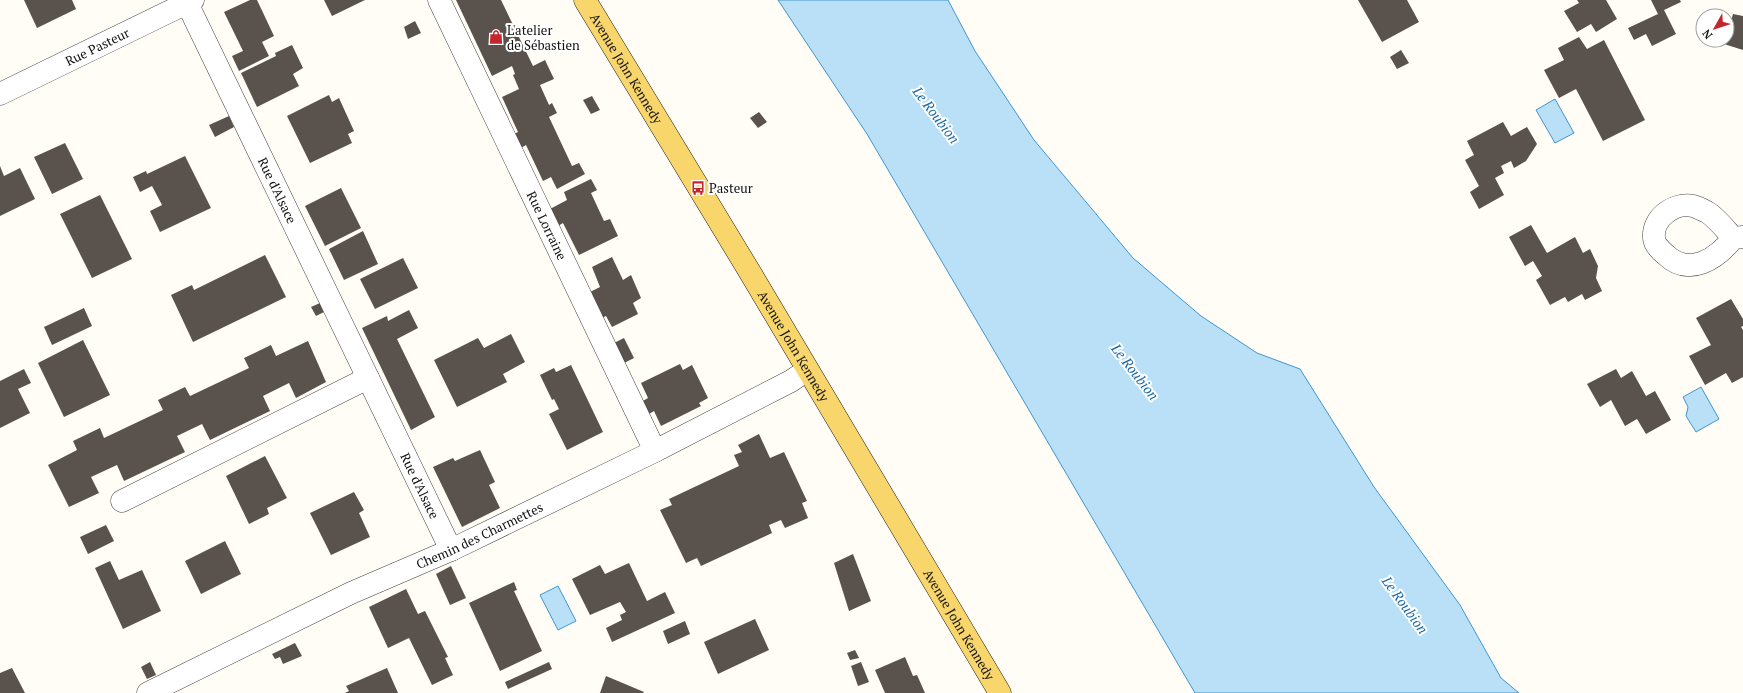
<svg xmlns="http://www.w3.org/2000/svg" width="1743" height="693" font-family="'PT Serif',serif">
	<style>
		.water { fill: #b9e0f7; stroke: #3f96cf }
		.building { fill: #5a524d }
		.lines { fill: none; stroke-linecap: round; stroke-linejoin: round }
		.minor-casing { stroke: #444; stroke-width: 23 }
		.major-casing { stroke: #222; stroke-width: 23 }
		.minor { stroke: #fff; stroke-width: 22 }
		.major { stroke: #f9d66b; stroke-width: 22 }
		.labels { text-anchor: middle; stroke-width: 4; stroke-linejoin: round; paint-order: stroke }
		.poi-label { font-size: 13px; fill: #111; stroke: #fff; text-anchor: start }
		.street-label { font-size: 13px; fill: #111; stroke: #fff }
		.water-label { font-size: 14px; font-style: italic; fill: #1768a6; stroke: #fff }
	</style>
	<rect width="100%" height="100%" fill="#fffdf5"/>
	<path class="water" d="M778,0H948L975,51L1034,140L1133,258L1201,316L1257,353L1300,369L1374,487L1460,605L1501,678L1519,693H1195L867,134Z
		M1555,99L1574,133L1555,143L1536,110Z
		M1701,387L1719,419L1696,432L1686,416L1688,407L1683,397Z
		M558,586L576,621L558,630L540,595Z"/>
	<path class="building" d="M24,0H72L76,9L37,28Z
		M250,0H257L274,36L262,42L269,56L239,71L232,56L243,51L224,12Z
		M324,0H365L332,16Z
		M456,0H501L533,66L545,60L554,79L540,85L549,105L552,103L557,113L549,117L572,166L579,163L585,174L557,189L551,177L543,181L526,145L521,148L514,134L518,132L502,97L519,89L513,75L515,74L512,66L492,76Z
		M1358,0H1407L1419,22L1382,42Z
		M1577,0H1606L1617,19L1596,32L1591,24L1577,32L1564,11L1579,3Z
		M1651,0H1680L1681,2L1664,10L1676,34L1652,46L1646,34L1634,40L1628,28L1658,14Z
		M1733,14L1743,16V50L1724,44L1725,40H1727V34Z
		M415,21L421,33L408,39L404,27Z
		M1579,37L1587,49L1604,40L1645,120L1603,141L1576,89L1559,98L1544,70L1564,60L1558,48Z
		M292,45L303,68L293,74L299,86L257,107L241,73L276,56L275,53Z
		M1401,50L1409,63L1397,69L1390,57Z
		M329,95L332,102L339,98L354,131L348,134L352,143L310,163L287,116Z
		M592,96L600,110L591,114L583,100Z
		M759,112L767,122L758,128L750,118Z
		M229,116L234,127L215,137L209,125Z
		M1503,122L1511,136L1527,127L1537,144L1526,161L1514,168L1511,161L1501,166L1504,173L1495,178L1504,195L1479,209L1470,192L1479,186L1465,160L1474,155L1467,141Z
		M65,143L83,179L52,194L34,157Z
		M185,156L211,208L160,232L150,211L162,205L152,186L140,192L133,177L146,171L147,174Z
		M0,166L4,176L20,168L35,199L0,216Z
		M591,179L597,190L591,193L604,221L610,219L618,236L579,255L563,223L558,226L550,209L567,200L564,192Z
		M341,188L361,228L325,246L305,206Z
		M100,195L132,259L92,278L60,214Z
		M1531,225L1547,253L1575,237L1583,253L1590,249L1598,266L1596,278L1602,291L1585,300L1582,294L1568,302L1565,297L1550,305L1536,280L1542,276L1533,261L1525,266L1509,237Z
		M363,231L378,264L344,280L329,249Z
		M265,255L286,297L193,342L171,295L192,285L194,290Z
		M612,257L623,280L631,275L641,298L633,303L638,314L612,327L606,316L602,318L590,292L600,287L592,267Z
		M403,258L418,288L375,309L360,279Z
		M1731,299L1743,319V326L1741,327L1743,330V377L1732,383L1726,373L1705,385L1689,356L1711,345L1696,318Z
		M320,303L324,312L316,316L311,307Z
		M84,308L92,326L52,345L44,327Z
		M409,310L418,328L397,339L435,417L411,430L362,328L387,316L388,321Z
		M511,334L525,362L503,374L507,382L457,407L434,360L478,338L484,348Z
		M624,338L634,358L624,363L614,343Z
		M83,340L110,395L64,417L38,363Z
		M308,341L326,382L296,398L289,383L263,396L270,411L210,440L202,424L177,436L185,452L124,481L117,465L91,477L99,493L69,507L48,465L77,450L73,441L100,428L104,438L163,410L158,400L185,387L190,396L249,368L244,358L271,345L276,356Z
		M680,364L683,370L692,365L708,398L699,403L701,406L661,426L654,411L649,414L643,401L648,398L641,383Z
		M571,365L603,432L567,450L549,414L559,409L554,399L552,400L540,375L554,368L556,372Z
		M24,369L31,383L18,389L30,413L0,428V381Z
		M1616,369L1621,378L1632,371L1646,396L1655,391L1671,420L1646,434L1637,419L1625,426L1611,400L1600,407L1587,384Z
		M759,434L770,458L784,452L807,501L802,503L808,518L785,528L781,520L769,525L772,533L701,566L697,558L686,563L660,510L672,505L669,499L739,466L734,455L742,452L738,445Z
		M480,450L495,482L489,485L500,508L462,527L433,467L453,458L455,461Z
		M265,456L287,498L267,508L269,514L249,524L226,476Z
		M354,492L364,510L359,513L370,537L331,555L310,513Z
		M106,525L114,541L88,554L80,537Z
		M225,541L241,574L201,594L185,561Z
		M853,554L871,601L849,611L834,563Z
		M110,561L119,580L142,570L161,611L123,629L95,568Z
		M629,563L647,601L665,592L675,613L612,642L606,628L622,620L620,615L626,612L620,602L590,615L572,579L600,565L605,574Z
		M451,566L466,598L450,605L436,574Z
		M514,582L517,590L514,591L542,651L500,671L469,603Z
		M406,589L418,614L425,611L448,657L445,658L453,675L432,685L409,638L388,648L369,607Z
		M755,619L769,650L718,674L704,642Z
		M685,621L690,634L668,644L663,631Z
		M295,643L302,656L283,664L280,657L275,659L272,654Z
		M855,650L859,658L850,660L847,653Z
		M905,657L913,676L917,675L925,693H885L875,670Z
		M150,662L156,675L147,679L141,667Z
		M549,662L552,669L508,689L505,682Z
		M861,662L869,682L858,686L851,666Z
		M12,668L25,693H0V673Z
		M387,668L398,693H345L349,691L346,686Z
		M606,676L644,692L643,693H600Z"/>
	<g class="lines">
		<defs>
			<g id="minor">
				<path id="s1" d="M439,0L655,451"/>
				<path id="s2" d="M187,3L451,550"/>
				<path id="s3" d="M0,94L193,0"/>
				<path d="M1733,238C1726,230 1717,218 1707,212C1703,210 1697,207 1693,206C1674,202 1652,218 1654,238C1654,244 1661,251 1666,255C1689,277 1717,259 1733,238L1743,237"/>
				<path d="M122,501L368,378"/>
				<path id="s4" d="M148,693L351,593L451,550L655,451L791,381L807,370"/>
			</g>
			<g id="major">
				<path id="s5" d="M585,0L751,274L1000,693"/>
			</g>
		</defs>
		<use href="#minor" class="minor-casing"/>
		<use href="#major" class="major-casing"/>
		<use href="#minor" class="minor"/>
		<use href="#major" class="major"/>
	</g>
	<defs>
		<symbol id="shop-bare" viewBox="-9 -9 18 18"><path d="M-5-2.5h2.3a2.7 3.5 0 0 1 5.4 0H5L5.5 6h-11ZM-1.5-2.5h3a1.5 2.3 0 0 0-3 0Z" fill="#c4262e" stroke="#fff" stroke-width="2.5" paint-order="stroke"/></symbol>
		<symbol id="bus-bare" viewBox="-9 -9 18 18"><path d="M-5-6H5V4H4V6H2V4H-2V6H-4V4H-5ZM-3.5-4V0h7V-4ZM-3.5 1.2v1.5H-2V1.2ZM2 1.2v1.5H3.5V1.2Z" fill="#c4262e" stroke="#fff" stroke-width="2.5" paint-order="stroke"/></symbol>
	</defs>
	<g fill-rule="evenodd">
		<use href="#shop-bare" x="486" y="27" width="20" height="20"/>
		<use href="#bus-bare" x="688" y="178" width="20" height="20"/>
	</g>
	<g class="labels">
		<g class="poi-label">
			<text x="507" y="35">L'atelier<tspan x="507" dy="15">de Sébastien</tspan></text>
			<text x="709" y="193">Pasteur</text>
		</g>
		<g class="street-label">
			<text dy="5" stroke="none"><textPath href="#s3" startOffset="108">Rue Pasteur</textPath></text>
			<text dy="5" stroke="none"><textPath href="#s5" startOffset="80">Avenue John Kennedy</textPath></text>
			<text dy="5" stroke="none"><textPath href="#s2" startOffset="208">Rue d'Alsace</textPath></text>
			<text dy="5" stroke="none"><textPath href="#s1" startOffset="250">Rue Lorraine</textPath></text>
			<text dy="5" stroke="none"><textPath href="#s5" startOffset="404">Avenue John Kennedy</textPath></text>
			<text dy="5" stroke="none"><textPath href="#s2" startOffset="536">Rue d'Alsace</textPath></text>
			<text dy="5" stroke="none"><textPath href="#s4" startOffset="367">Chemin des Charmettes</textPath></text>
			<text dy="5" stroke="none"><textPath href="#s5" startOffset="728">Avenue John Kennedy</textPath></text>
		</g>
		<g class="water-label">
			<text transform="translate(936 115) rotate(53)" y="5">Le Roubion</text>
			<text transform="translate(1135 372) rotate(52)" y="5">Le Roubion</text>
			<text transform="translate(1405 605) rotate(54)" y="5">Le Roubion</text>
		</g>
	</g>
	<g transform="translate(1715 28) rotate(231)"><circle r="19" fill="#ffffff" stroke="#a0a0a0"/>
	<path d="M0-3L7 15L0 10L-7 15Z" fill="#c4262e"/>
	<text y="-6" font-size="11" font-weight="bold" text-anchor="middle" fill="#111111">N</text>
	</g>
</svg>
